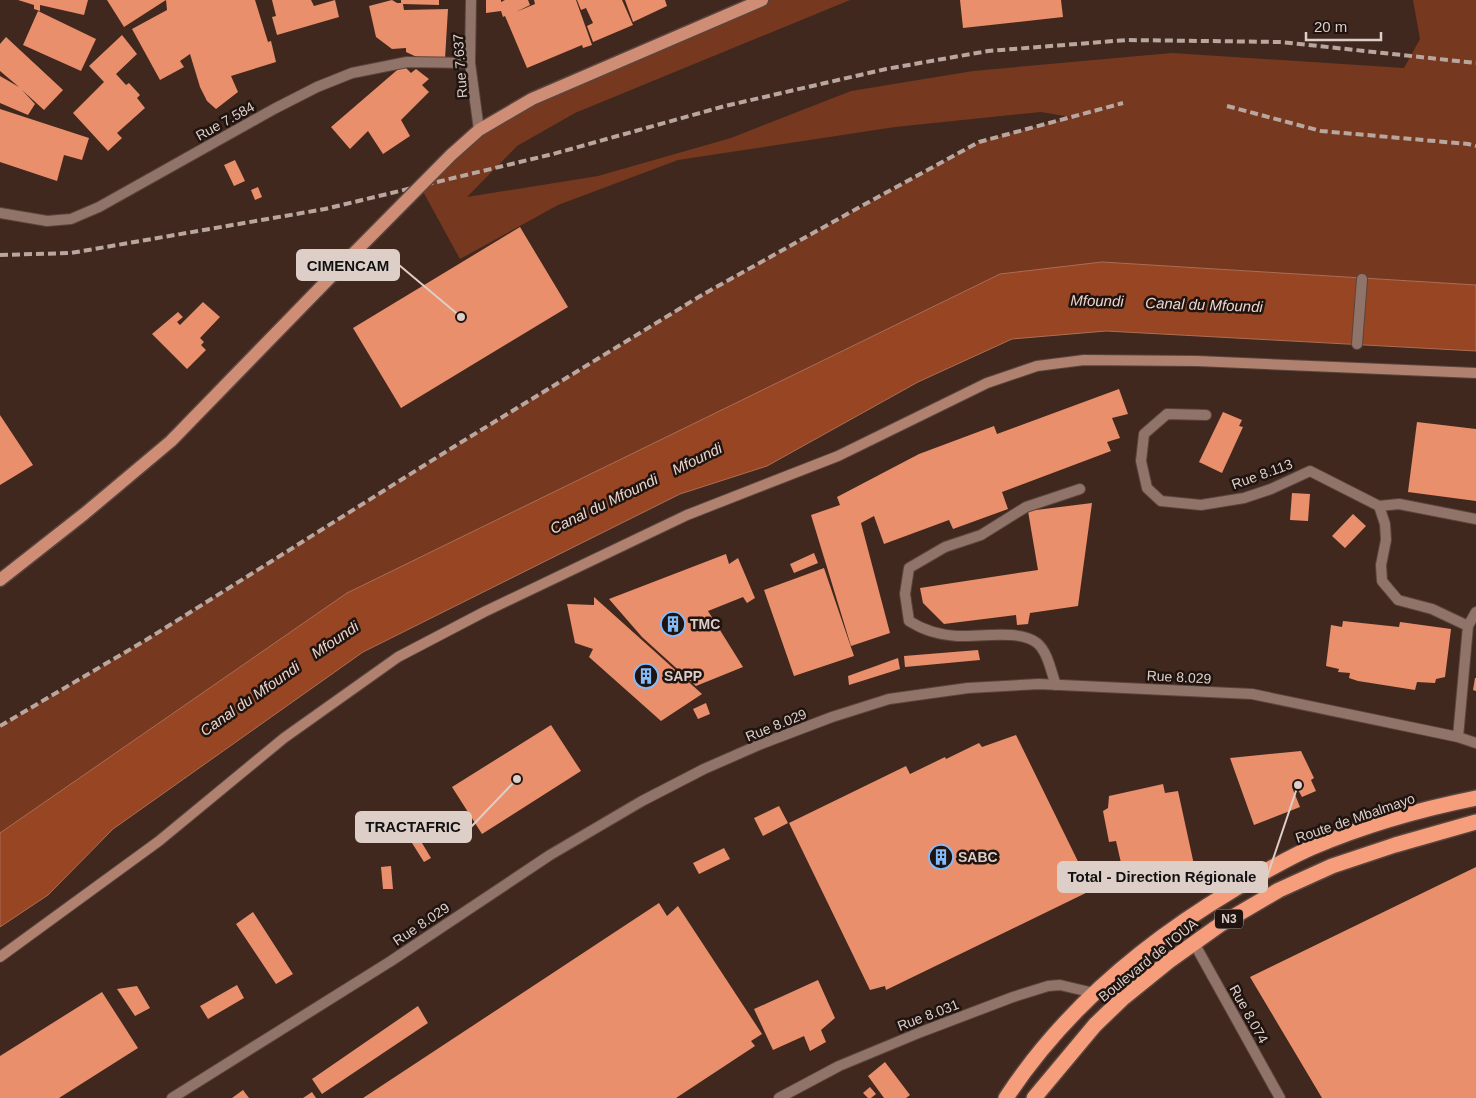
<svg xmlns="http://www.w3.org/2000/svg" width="1476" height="1098" font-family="Arial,sans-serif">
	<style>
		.green { fill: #76381f }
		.water { fill: #974522; stroke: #ac6e54 }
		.building { fill: #e98f6c }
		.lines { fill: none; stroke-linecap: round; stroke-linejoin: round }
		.lane-casing { stroke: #5a453e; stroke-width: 12 }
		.street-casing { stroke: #5a453e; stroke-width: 12 }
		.secondary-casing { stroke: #5a453e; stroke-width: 12 }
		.primary-casing { stroke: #5a453e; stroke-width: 15 }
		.highway-casing { stroke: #5a453e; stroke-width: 18 }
		.lane { stroke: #917469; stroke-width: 10 }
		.street { stroke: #917469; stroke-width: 10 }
		.secondary { stroke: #af816e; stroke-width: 10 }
		.primary { stroke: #ce8d74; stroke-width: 12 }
		.highway { stroke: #f69e7b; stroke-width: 15 }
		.rail { stroke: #b8a69f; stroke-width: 4; stroke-dasharray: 8 4; stroke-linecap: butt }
		.primary-bridge-casing { stroke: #5a453e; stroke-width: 15; stroke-linecap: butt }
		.primary-bridge { stroke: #ce8d74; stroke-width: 12 }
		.labels { text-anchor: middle; stroke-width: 5; stroke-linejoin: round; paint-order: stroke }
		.shield { fill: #1f1410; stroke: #a59691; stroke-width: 1 }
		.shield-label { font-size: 12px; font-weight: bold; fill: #decec8 }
		.street-label { font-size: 14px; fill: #decec8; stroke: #1f1410 }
		.poi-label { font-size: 14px; font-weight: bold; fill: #decec8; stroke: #1f1410; text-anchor: start }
		.water-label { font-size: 15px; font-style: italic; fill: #eed5cc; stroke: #1f1410 }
		.leader { fill: none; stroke: #decec8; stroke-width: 2 }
		.callout-dot { fill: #decec8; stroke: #1f1410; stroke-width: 2 }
		.callout { fill: #decec8; stroke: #decec8; stroke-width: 2 }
		.callout-label { font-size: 15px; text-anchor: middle; font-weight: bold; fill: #111 }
	</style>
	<rect width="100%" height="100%" fill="#40281f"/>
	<path class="green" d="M762,0H850L575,113L517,146L467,197L598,176L731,138L851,91L973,71L1172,53L1404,68L1420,39L1413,0H1476V285L1102,262L1000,274L347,593L0,833V726L146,640L455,446L702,295L979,142L1071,117L1041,112L895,127L678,160L558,205L460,259L420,186L479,130Z"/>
	<path class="water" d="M1102,262L1476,285V351L1106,331L1012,339L918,382L767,466L680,494L363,652L113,829L48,895L0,927V833L347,593L1000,274Z"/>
	<path class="building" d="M18,0H88L84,15L40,5V11L34,9V5Z
		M107,0H255L268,42L271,41L276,62L231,76L238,92L216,109L207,101L200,87L190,54L180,61L184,67L160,80L132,29L167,10L166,0L124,27Z
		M272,0H311L314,6L335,0L339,17L277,35L272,17L276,16Z
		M392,0L397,3H401V0H439V5L403,4L404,10L448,9L445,59L419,58L406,52V48L392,49L376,37L369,6Z
		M486,0H501V2L505,0H528L530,5L516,12L535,4L534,0H576L592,45L583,48L582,45L527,68L505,16L503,17L501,11L486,13Z
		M577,0H622L633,25L593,42L587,26L593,23L586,8L581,10Z
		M625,0H665L667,6L633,22Z
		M960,0H1061L1063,17L963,28Z
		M38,11L96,39L81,71L23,45Z
		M122,35L137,54L116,74L126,85L129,83L140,95L137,98L145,108L117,133L122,138L108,151L73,113L104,82L89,66Z
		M6,37L63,90L44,110L22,90L35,104L28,115L0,103V76L19,87L0,71V44Z
		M403,65L411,73L416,69L429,79L422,85L429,92L401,120L410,136L383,154L368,131L350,149L331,127Z
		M0,109L89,138L82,160L64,155L57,181L0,162Z
		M235,160L245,181L234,186L224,165Z
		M258,187L262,197L255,200L251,190Z
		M520,227L568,307L401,408L353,328Z
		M203,302L220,317L200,338L204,342L201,345L206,350L187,369L152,334L178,312L183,317L177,322L180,325Z
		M1119,389L1128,414L1112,418L1120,438L1107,442L1111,451L1002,492L1008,509L953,529L949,520L884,544L874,516L861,523L890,633L851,646L811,515L840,505L837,497L919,454L994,426L997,434Z
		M1223,412L1242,420L1239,426L1243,427L1222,473L1199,462Z
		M0,415L33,465L0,485Z
		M1417,422L1476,429V501L1408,492Z
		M1292,493L1310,494L1308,521L1290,520Z
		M1092,503L1078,606L1030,613L1028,624L1017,625L1016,615L944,624L923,603L920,588L1038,570L1028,511Z
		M1353,514L1366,526L1345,548L1332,536Z
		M814,553L818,563L794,573L790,564Z
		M726,554L729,564L738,558L755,598L747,603L743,597L708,611L743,667L696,686L642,637L609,599Z
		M824,568L854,656L794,676L764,590Z
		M594,597L702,694L661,721L589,657L593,649L575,643L567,604L594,605Z
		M1343,621L1399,627L1400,622L1451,629L1445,677L1436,679L1435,683L1417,682L1415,690L1358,681L1349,678L1350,673L1338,672L1339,669L1326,666L1331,625L1342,627Z
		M978,650L980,660L905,667L904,656Z
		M898,658L900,669L849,685L848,676Z
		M1475,678H1476V691L1473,690Z
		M706,703L710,714L698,719L693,709Z
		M551,725L581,771L482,834L452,787Z
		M1016,735L1092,890L886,990L885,986L870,990L789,823L906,766L910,774L945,757L946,759L979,743L982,747Z
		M1301,751L1314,778L1311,780L1316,791L1302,797L1296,786L1292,787L1300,807L1254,825L1230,758Z
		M1163,784L1165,793L1178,791L1196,874L1127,889L1116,841L1109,842L1103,811L1108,808L1109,796Z
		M779,806L788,823L763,836L754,818Z
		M419,838L431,858L424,862L412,843Z
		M724,848L730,859L699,874L693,863Z
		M391,866L393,889H383L381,867Z
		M1476,867V1098H1322L1250,977Z
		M659,903L667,916L678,906L762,1034L751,1041L755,1046L676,1098H363Z
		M253,912L293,974L276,984L236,924Z
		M818,980L835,1018L821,1030L826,1042L810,1051L804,1036L773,1050L754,1009Z
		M237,985L244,998L208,1019L200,1006Z
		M137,986L150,1008L135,1016L117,989Z
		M102,992L138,1048L59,1098H0V1056Z
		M418,1006L428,1023L322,1094L312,1079Z
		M885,1062L910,1095L906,1098H884L868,1076Z
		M870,1087L876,1094L871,1098H868L863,1093Z
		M243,1090L249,1098H232Z
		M312,1092L316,1098H303Z"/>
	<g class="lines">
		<defs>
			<path id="lane" d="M1056,685C1051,672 1048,652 1037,643C1020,629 978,637 957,636C940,635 923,630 909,621L905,594L909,568L945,547L981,535L1026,507L1080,489"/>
			<path id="street" d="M471,0L470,63L479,130
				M0,213L47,221L71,219L99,207L274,109L317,87L352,73L407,62L470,63
				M1357,344L1362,279
				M1206,415L1167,414L1144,434L1141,461L1147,488L1161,501L1201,505L1244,498L1271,489L1310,471L1379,506L1399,504L1476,519
				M1379,506L1385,524L1386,540L1381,565L1382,581L1398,600L1432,609L1468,626
				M1458,737L1468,626L1476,612
				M1194,943L1280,1098
				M172,1098L391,961L550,855L642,801L704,769L761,744L832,717L889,699L968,688L1039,684L1252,694L1458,737L1476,743
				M779,1098L839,1066L921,1032L1013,997L1048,986L1060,985L1094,993"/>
			<path id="secondary" d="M0,957L159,841L284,738L398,657L484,612L687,515L838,456L987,383L1037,366L1084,360L1197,361L1476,373"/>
			<path id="primary" d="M451,155L479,130L532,99L762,0
				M0,580L84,514L171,441L350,257"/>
			<path id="highway" d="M1006,1098C1063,1011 1144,943 1233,890C1259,875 1285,859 1313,847C1365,825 1421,809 1476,798
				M1034,1098L1095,1025L1122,999L1169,961L1221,924L1279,890L1332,866L1395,845L1476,822"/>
		</defs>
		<use href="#lane" class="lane-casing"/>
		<use href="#street" class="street-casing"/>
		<use href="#secondary" class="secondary-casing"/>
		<use href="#primary" class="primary-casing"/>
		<use href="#highway" class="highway-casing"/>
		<use href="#lane" class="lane"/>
		<use href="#street" class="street"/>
		<use href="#secondary" class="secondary"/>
		<use href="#primary" class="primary"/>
		<use href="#highway" class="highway"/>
		<path class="rail" d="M1227,106L1321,131L1468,144L1476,146
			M0,255L71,253L325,209L553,154L725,106L886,69L988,51L1127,40L1281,42L1476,63
			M0,726L146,640L455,446L702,295L858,208L979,142L1123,103"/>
		<defs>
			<path id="primary-bridge" d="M350,257L451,155"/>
		</defs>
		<use href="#primary-bridge" class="primary-bridge-casing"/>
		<use href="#primary-bridge" class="primary-bridge"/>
	</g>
	<defs>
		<symbol id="building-ring" viewBox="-11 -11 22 22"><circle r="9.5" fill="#1f1410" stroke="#84bcfb" stroke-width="1.5"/><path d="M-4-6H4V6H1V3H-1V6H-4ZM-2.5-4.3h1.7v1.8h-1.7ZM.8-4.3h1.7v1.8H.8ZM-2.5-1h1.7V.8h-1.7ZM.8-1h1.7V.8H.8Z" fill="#84bcfb"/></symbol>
	</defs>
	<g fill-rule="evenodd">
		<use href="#building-ring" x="659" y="610" width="28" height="28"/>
		<use href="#building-ring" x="632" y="662" width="28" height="28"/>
		<use href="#building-ring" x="927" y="843" width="28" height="28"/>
	</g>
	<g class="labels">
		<rect class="shield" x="1215" y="909.5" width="28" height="19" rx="4"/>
		<g class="shield-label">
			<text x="1229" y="923">N3</text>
		</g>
		<g class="street-label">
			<text transform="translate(460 66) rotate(-94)" y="5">Rue 7.637</text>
			<text transform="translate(225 121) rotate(-29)" y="5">Rue 7.584</text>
			<text transform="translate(1262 474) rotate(-20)" y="5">Rue 8.113</text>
			<text transform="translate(1179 677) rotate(3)" y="5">Rue 8.029</text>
			<text transform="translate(776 725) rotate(-22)" y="5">Rue 8.029</text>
			<text transform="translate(1355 818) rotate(-19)" y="5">Route de Mbalmayo</text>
			<text transform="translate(421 924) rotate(-34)" y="5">Rue 8.029</text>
			<text transform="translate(1148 960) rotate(-39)" y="5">Boulevard de l'OUA</text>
			<text transform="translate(1249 1014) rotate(61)" y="5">Rue 8.074</text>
			<text transform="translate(928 1015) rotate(-21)" y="5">Rue 8.031</text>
		</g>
		<g class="poi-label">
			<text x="690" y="629">TMC</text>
			<text x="664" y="681">SAPP</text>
			<text x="958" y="862">SABC</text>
		</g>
		<g class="water-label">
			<text transform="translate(1097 301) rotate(1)" y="5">Mfoundi</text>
			<text transform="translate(1204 305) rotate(2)" y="5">Canal du Mfoundi</text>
			<text transform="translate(697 459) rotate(-26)" y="5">Mfoundi</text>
			<text transform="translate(604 504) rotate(-26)" y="5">Canal du Mfoundi</text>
			<text transform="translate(335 640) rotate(-34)" y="5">Mfoundi</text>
			<text transform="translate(250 699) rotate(-35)" y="5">Canal du Mfoundi</text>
		</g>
	</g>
	<path class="leader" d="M461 317L399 265M517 779L471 827M1298 785L1267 877"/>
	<g class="callout-dot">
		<circle cx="461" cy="317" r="5"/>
		<circle cx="517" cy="779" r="5"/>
		<circle cx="1298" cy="785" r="5"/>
	</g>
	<g class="callout">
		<rect x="297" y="250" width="102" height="30" rx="5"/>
		<rect x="356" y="812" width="115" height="30" rx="5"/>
		<rect x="1058" y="862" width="209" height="30" rx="5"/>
	</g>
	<g class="callout-label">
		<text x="348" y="271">CIMENCAM</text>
		<text x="413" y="832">TRACTAFRIC</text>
		<text x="1162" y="882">Total - Direction Régionale</text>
	</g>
	<path d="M1306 32v8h75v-8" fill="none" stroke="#decec8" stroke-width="2.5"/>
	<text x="1314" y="32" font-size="15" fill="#decec8" stroke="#1f1410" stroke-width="4" paint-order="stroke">20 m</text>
</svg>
